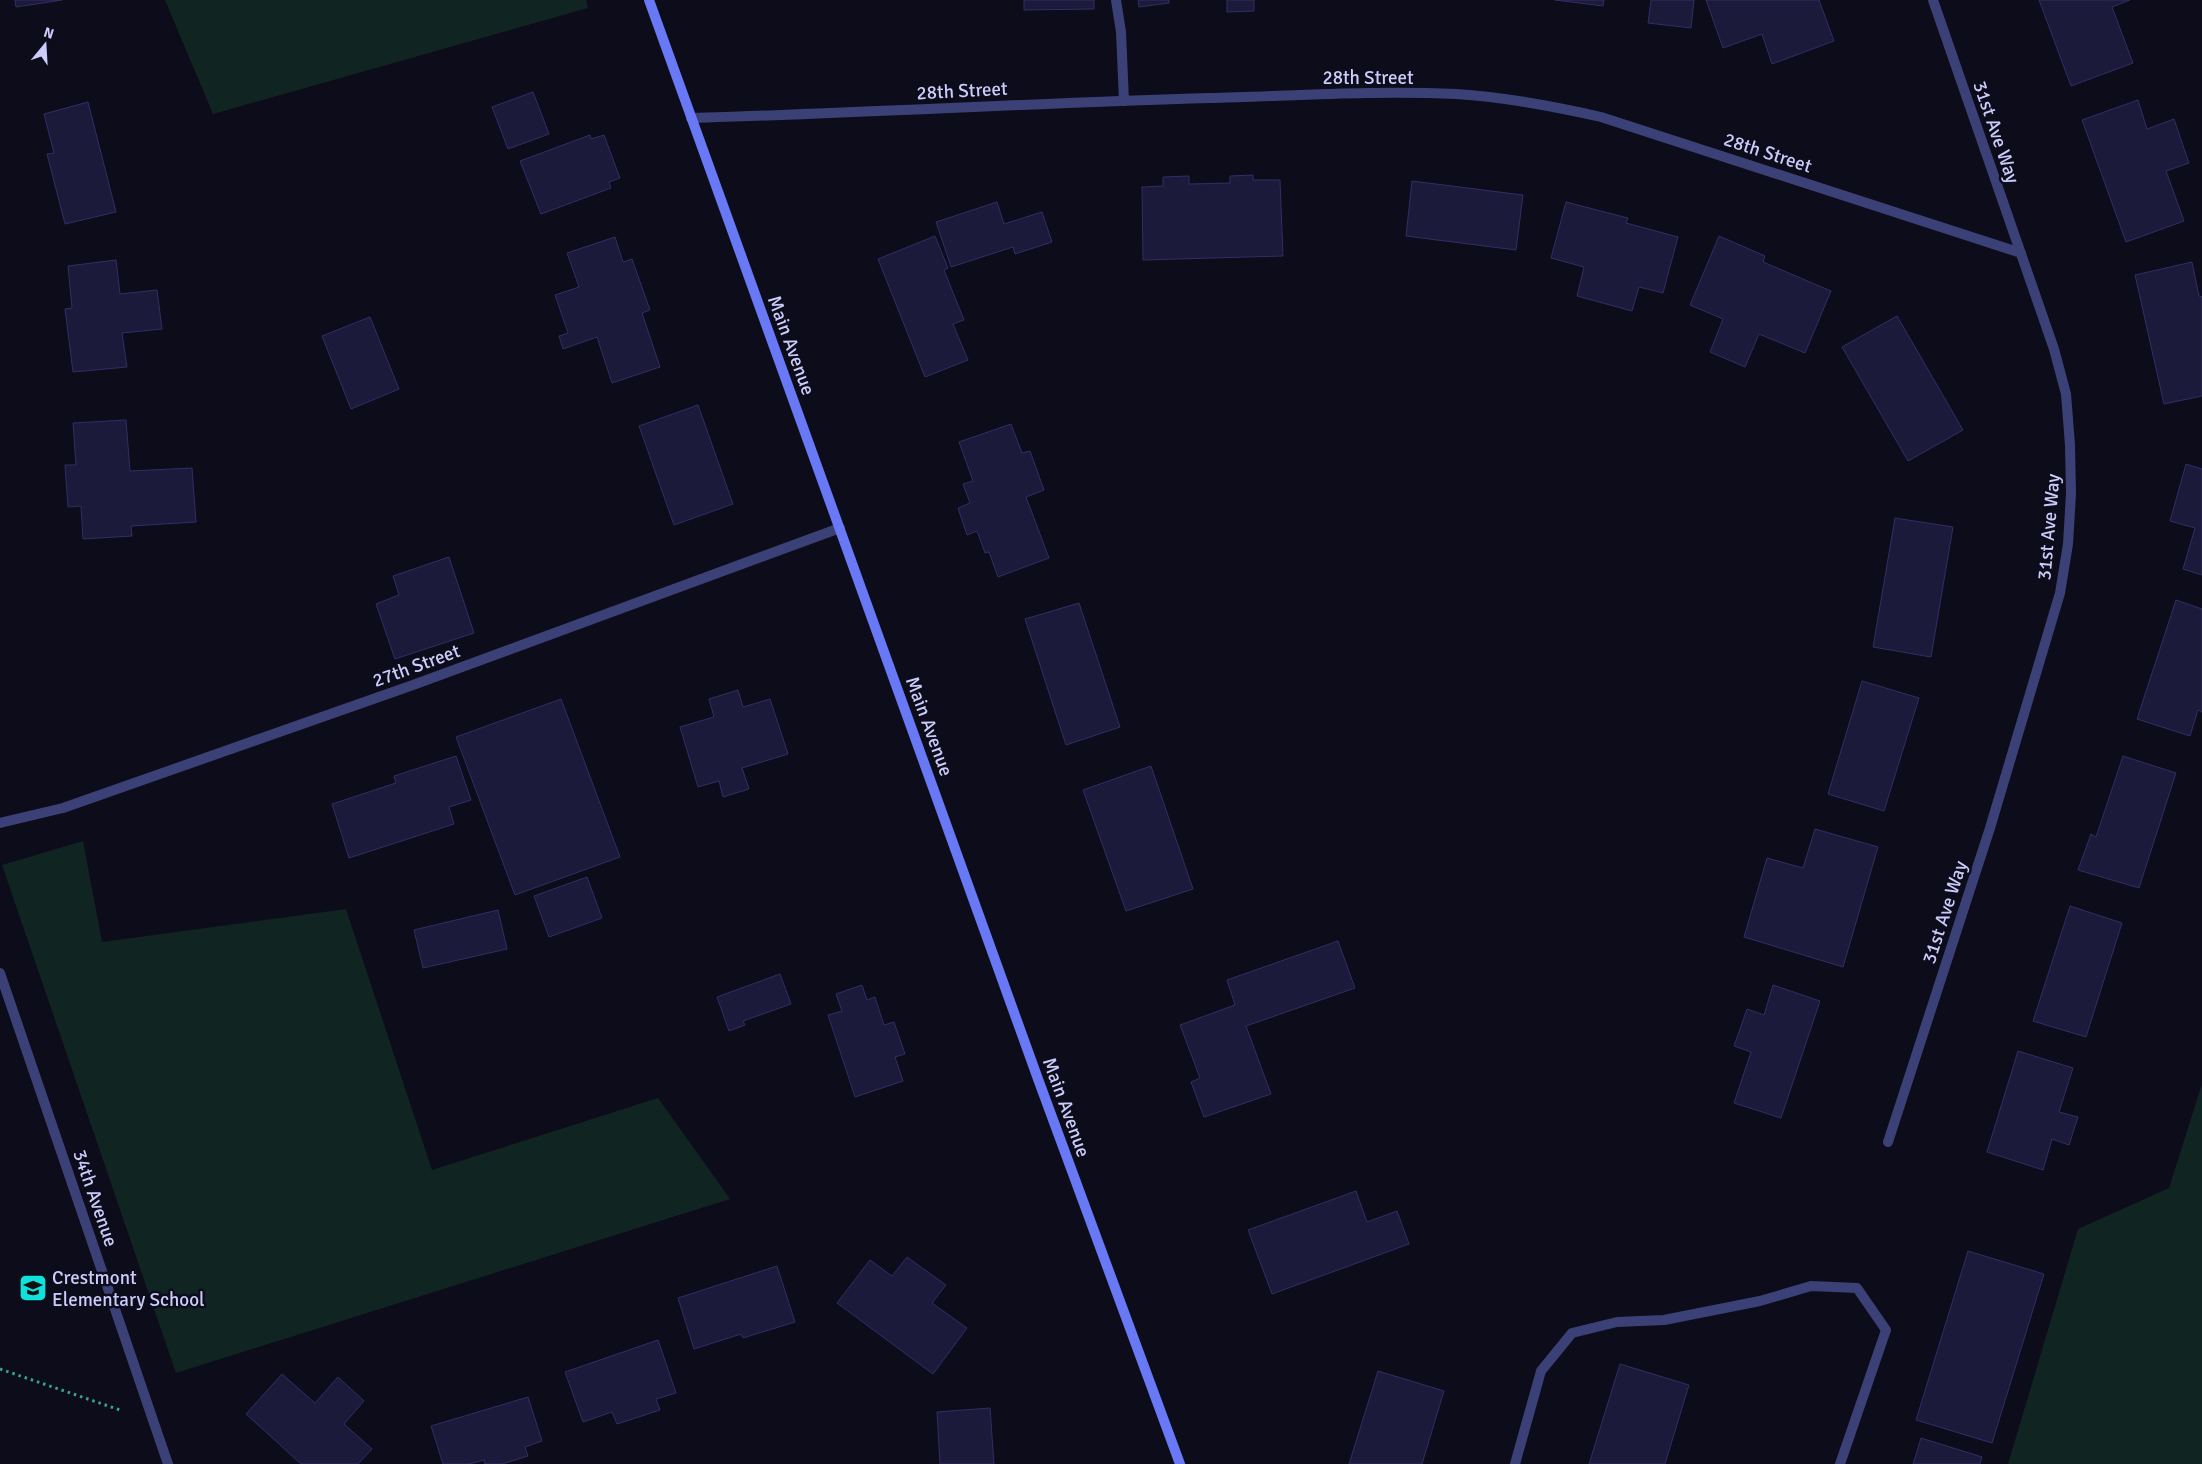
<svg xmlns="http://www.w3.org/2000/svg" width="2202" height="1464" font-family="Signika,sans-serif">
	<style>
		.green { fill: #102521 }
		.building { fill: #1c1a3b; stroke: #312e65 }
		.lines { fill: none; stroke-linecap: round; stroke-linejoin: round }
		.path { stroke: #35a58f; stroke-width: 3; stroke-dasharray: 2.5 4; stroke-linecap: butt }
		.service { stroke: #3b4177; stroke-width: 10 }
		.minor { stroke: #3b4177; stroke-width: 10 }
		.secondary { stroke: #6978f4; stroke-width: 10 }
		.labels { text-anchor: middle; stroke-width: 5; stroke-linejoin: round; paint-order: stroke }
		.street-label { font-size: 19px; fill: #cbccfb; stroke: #0d0c1b }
		.poi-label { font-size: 19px; fill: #cbccfb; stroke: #0d0c1b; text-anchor: start }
	</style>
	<rect width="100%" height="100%" fill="#0d0c1b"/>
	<path class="green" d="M165,0H586L588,8L213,114Z
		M83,841L102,942L346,909L432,1170L658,1098L730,1199L176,1373L2,865Z
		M2202,1084V1464H2008L2078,1229L2169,1188Z"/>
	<path class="building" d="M15,0H62L16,7Z
		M1024,0H1094V9L1024,10Z
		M1138,0H1169V3L1139,7Z
		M1227,0H1254V11L1227,12Z
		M1555,0H1604L1603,6Z
		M1651,0H1694L1691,28L1648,23Z
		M1706,0H1819L1834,41L1772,64L1762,34L1723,48Z
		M2039,0H2130L2112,7L2133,63L2071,86Z
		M533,92L549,134L508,149L492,107Z
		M2138,100L2147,129L2174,119L2189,163L2166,171L2184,221L2126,242L2082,120Z
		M88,102L116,212L65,224L47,154L54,153L44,114Z
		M590,135L591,139L604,135L620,178L609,182L611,188L541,214L520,161Z
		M1253,175V180H1280L1283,256L1143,260L1142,187L1163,186V177L1189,176V184L1230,183V176Z
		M1412,181L1523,195L1516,250L1406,236Z
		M997,202L1004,224L1042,212L1052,242L1015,254L1013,247L951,267L936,222Z
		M1566,202L1628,218L1626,223L1678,237L1663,293L1639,287L1632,311L1577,296L1584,267L1551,258Z
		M935,236L948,268L944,270L964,320L953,324L968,360L925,377L878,259Z
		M1719,236L1765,256L1763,262L1831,291L1805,353L1759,334L1745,367L1710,352L1723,319L1690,305Z
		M615,237L623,262L632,259L650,310L642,313L660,367L612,383L597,337L563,349L559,336L568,333L555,295L579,287L567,253Z
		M116,260L120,294L157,290L162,329L122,333L127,367L73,372L65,309L72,308L68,266Z
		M2192,262L2199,296L2202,297V396L2164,404L2135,275Z
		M1897,316L1963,430L1908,461L1842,347Z
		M370,317L399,389L351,409L322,336Z
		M698,405L733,504L674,525L639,426Z
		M126,420L130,471L192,468L196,522L131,526L132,536L83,539L81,506L68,507L65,465H76L73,423Z
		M1011,424L1022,453L1030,451L1044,490L1026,497L1049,558L998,577L989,552L985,553L977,531L967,535L958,508L970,503L963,484L973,481L959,442Z
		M2186,464L2202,469V575L2183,569L2195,528L2170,521Z
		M1895,518L1953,527L1931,657L1873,647Z
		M449,557L474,633L395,659L376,604L399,595L393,576Z
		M2176,600L2202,609V712L2198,710L2190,736L2137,719Z
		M1079,603L1120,727L1066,745L1025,619Z
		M1862,681L1919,698L1884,811L1828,794Z
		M738,690L743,707L770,699L788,754L742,768L749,789L723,797L719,781L698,787L680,727L714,717L709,699Z
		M561,699L620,857L515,895L456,737Z
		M456,756L471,800L449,807L454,824L349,858L332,804L396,783L394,776Z
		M2123,756L2176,773L2139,888L2078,870L2091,834L2096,837Z
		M1151,766L1193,889L1126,911L1083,790Z
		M1815,829L1878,847L1843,967L1744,937L1767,858L1803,868Z
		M587,877L602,918L549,937L534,896Z
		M2070,906L2122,923L2086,1037L2033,1021Z
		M498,910L507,949L423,968L414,930Z
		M1338,941L1355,988L1246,1026L1271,1094L1204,1117L1191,1082L1200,1078L1180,1025L1235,1005L1227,980Z
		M780,974L791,1004L743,1021L745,1025L729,1031L717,997Z
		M862,985L867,1000L875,997L884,1025L894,1022L905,1054L895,1057L903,1081L855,1097L828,1015L842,1011L836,994Z
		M1773,985L1820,1001L1781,1118L1734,1103L1751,1052L1734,1046L1747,1009L1764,1015Z
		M2018,1051L2073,1068L2059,1112L2078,1117L2069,1145L2052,1139L2043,1170L1987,1152Z
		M1356,1191L1367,1222L1397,1211L1409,1244L1272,1294L1248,1230Z
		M1968,1251L2044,1274L1992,1443L1916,1420Z
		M907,1257L946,1285L932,1303L967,1328L933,1374L837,1303L870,1260L892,1276Z
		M777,1266L795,1322L743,1338L741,1334L694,1349L678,1298Z
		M658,1340L676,1393L656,1399L660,1410L617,1424L612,1412L583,1422L565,1372Z
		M1620,1364L1689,1385L1665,1464H1589Z
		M1378,1371L1444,1391L1422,1464H1349Z
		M282,1374L315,1403L338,1377L364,1401L344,1424L372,1449L358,1464H301L246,1414Z
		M528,1397L542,1441L525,1447L528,1456L502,1464H485L484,1460L469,1464H443L431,1426Z
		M990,1408L994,1464H940L937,1412Z
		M1921,1438L1982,1457L1980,1464H1913Z"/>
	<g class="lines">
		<path class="path" d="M0,1369L123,1411"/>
		<path class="service" d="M1116,0L1121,32L1124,101
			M1515,1464L1541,1371L1572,1333L1617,1322L1664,1320L1760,1301L1811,1286L1857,1288L1886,1330L1840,1464"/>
		<path class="minor" d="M691,118C864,113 1036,103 1209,98C1291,96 1374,90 1456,94C1505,97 1553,106 1601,117L2021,253
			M0,823L63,808L413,685L840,528
			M0,973L168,1464
			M1888,1142L1990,828L2060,593L2068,544L2071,494L2070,445L2066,394L2054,349L1933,0"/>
		<path class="secondary" d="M649,0L1038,1079L1180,1464"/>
	</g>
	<defs>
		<symbol id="school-square" viewBox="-11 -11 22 22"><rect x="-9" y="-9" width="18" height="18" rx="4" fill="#10e2db" stroke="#0d0c1b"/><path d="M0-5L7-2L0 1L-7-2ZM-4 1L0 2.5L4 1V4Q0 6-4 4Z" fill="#111"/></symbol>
	</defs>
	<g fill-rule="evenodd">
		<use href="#school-square" x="17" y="1272" width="32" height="32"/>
	</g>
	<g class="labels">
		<g class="street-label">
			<text x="1368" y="84">28th Street</text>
			<text transform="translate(962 90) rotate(-3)" y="7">28th Street</text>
			<text transform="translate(1997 132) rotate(71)" y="7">31st Ave Way</text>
			<text transform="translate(1768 152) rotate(18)" y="7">28th Street</text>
			<text transform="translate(792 345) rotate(70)" y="7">Main Avenue</text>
			<text transform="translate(2048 527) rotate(-85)" y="7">31st Ave Way</text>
			<text transform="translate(416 665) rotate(-20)" y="7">27th Street</text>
			<text transform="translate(930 726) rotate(70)" y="7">Main Avenue</text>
			<text transform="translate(1944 912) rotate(-72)" y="7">31st Ave Way</text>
			<text transform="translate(1067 1107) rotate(70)" y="7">Main Avenue</text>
			<text transform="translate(96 1198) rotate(71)" y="7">34th Avenue</text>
		</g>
		<g class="poi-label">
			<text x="52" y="1284">Crestmont<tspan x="52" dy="22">Elementary School</tspan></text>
		</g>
	</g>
	<g transform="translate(45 45) rotate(18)" stroke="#0d0c1b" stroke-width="4" paint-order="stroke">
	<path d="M0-4L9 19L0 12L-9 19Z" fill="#cbccfb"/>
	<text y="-8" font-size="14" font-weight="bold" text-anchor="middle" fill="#cbccfb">N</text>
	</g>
</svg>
